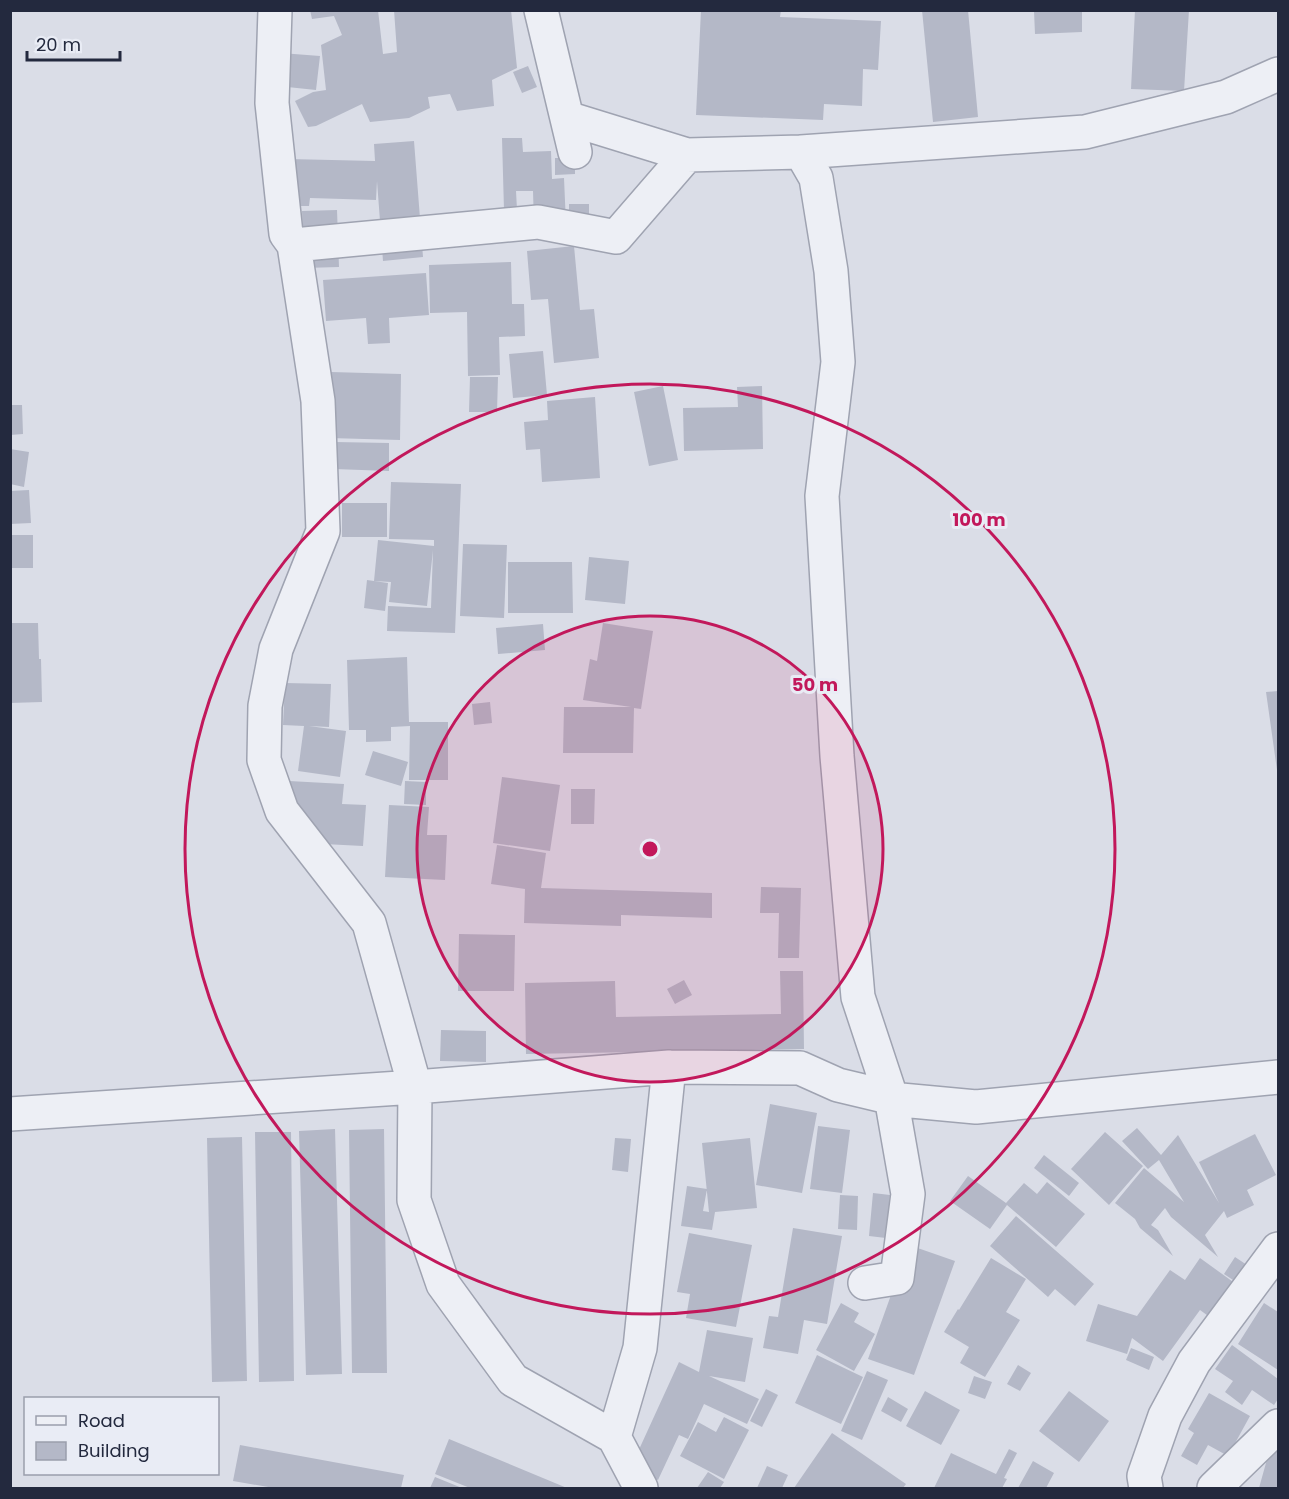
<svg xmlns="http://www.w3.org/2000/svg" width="1289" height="1499" font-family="Poppins,sans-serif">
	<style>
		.building { fill: #b4b8c7 }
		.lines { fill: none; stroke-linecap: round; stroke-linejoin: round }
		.minor-casing { stroke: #9fa3b1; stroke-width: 36 }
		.minor { stroke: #edeff5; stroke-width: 33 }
		.ring { fill: none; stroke: #c2185b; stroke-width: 3 }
		.centre { fill: #c2185b; stroke: #e9ecf5; stroke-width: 3 }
		.ring-label { font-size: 18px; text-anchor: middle; font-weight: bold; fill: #c2185b; stroke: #e9ecf5; stroke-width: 6; stroke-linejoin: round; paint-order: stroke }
	</style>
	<rect width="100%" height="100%" fill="#dadde7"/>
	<path class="building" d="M310,10H378L383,54L397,52L394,10H511L517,68L492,80L494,106L457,111L450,94L428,97L430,108L409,118L370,122L362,104L316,126L308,127L295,101L313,92L326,90L321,45L342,35L334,16L312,19Z
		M701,10H781L780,17L881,21L878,70L863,69L862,106L824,104L823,120L696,115Z
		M922,10H968L978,117L933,122Z
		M1045,10H1082V32L1035,34L1034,11Z
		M1135,10H1189L1184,91L1131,89Z
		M281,53L320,56L316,90L278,86Z
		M528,66L537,87L522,93L513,72Z
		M502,138H522L523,152L551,151L552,179L564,178L566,224L534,225L533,191H516L517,210H504Z
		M414,141L423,257L383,261L377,181L376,200L310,198L309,206H287L288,159L375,161L374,144Z
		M555,158H575V174L555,175Z
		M569,204H589V227H569Z
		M337,210L339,267L304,268L302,211Z
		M574,246L580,310L594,309L599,358L554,363L548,299L531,300L527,251Z
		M511,262L512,304H524L525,336L499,337L500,375L468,376L467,312L430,313L429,265Z
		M426,273L429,315L389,318L390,343L368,344L366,318L326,321L323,280Z
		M543,351L547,395L513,398L509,354Z
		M331,372L401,374L400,440L329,438Z
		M470,377H498L497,412H469Z
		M663,386L678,460L649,466L634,392Z
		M762,386L763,449L684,451L683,408L738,407L737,387Z
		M595,397L600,478L542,482L540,449L526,450L524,422L548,420L547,401Z
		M10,405H22L23,434L10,435Z
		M335,442L389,443V471L334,469Z
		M10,449L29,452L24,487L10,484Z
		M391,482L461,484L455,633L387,631L388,606L431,608L433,550L427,606L389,602L391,582L374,581L378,540L434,546V540L389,539Z
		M29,490L31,523L10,524V491Z
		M342,503H387V537H342Z
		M10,535H33V568H10Z
		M463,544L507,545L504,618L460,616Z
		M589,557L629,561L625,604L585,600Z
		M508,562H572L573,613H508Z
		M367,580L388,583L385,611L364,608Z
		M10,623H38L39,659H41L42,702L10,703Z
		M603,623L653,631L641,709L634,708L633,753H563L564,707H631L583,700L590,659L597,661Z
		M543,624L545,650L498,654L496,628Z
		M407,657L409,722H448V780H409L410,726L391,727V741L366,742V730H349L347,660Z
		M285,683L331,684L329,727L309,726L346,731L340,777L298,771L304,726L283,725Z
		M1278,691V770H1277L1266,692Z
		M490,702L492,723L474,725L472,704Z
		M373,751L408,762L401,786L365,775Z
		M502,777L560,785L550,851L493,843Z
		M289,781L344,784L342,804L366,805L363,846L285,842Z
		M405,781L426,782V805L404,804Z
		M571,789H595L594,824H571Z
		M389,805L429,807L427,835H447L445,880L385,877Z
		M497,845L546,853L541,888L712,893V918L621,915V926L524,923L525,889L491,884Z
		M761,887L801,888L799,958H778L779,913H760Z
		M459,934L515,935L514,991H458Z
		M780,971H803L804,1049L526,1054L525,983L615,981L616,1017L781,1014Z
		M684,980L692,995L675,1004L667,989Z
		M441,1030L486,1031V1062L440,1061Z
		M770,1104L817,1113L802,1193L756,1185Z
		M818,1126L850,1130L842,1193L810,1189Z
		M1137,1128L1161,1155L1178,1135L1219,1203L1199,1162L1255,1134L1276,1175L1247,1190L1254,1205L1227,1218L1224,1211L1205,1235L1218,1257L1171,1217L1165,1208L1151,1225L1158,1230L1173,1256L1140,1228L1135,1219L1115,1203L1144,1168L1184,1202L1159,1160L1148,1169L1122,1141Z
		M335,1129L342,1374L306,1375L299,1131Z
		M384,1129L387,1373H352L349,1130Z
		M255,1132H291L294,1381L259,1382Z
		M1105,1132L1143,1166L1109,1205L1071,1169Z
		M242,1137L247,1381L212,1382L207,1138Z
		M615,1138L631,1139L628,1172L612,1170Z
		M750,1138L757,1208L715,1212L712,1230L681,1226L687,1186L707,1189L703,1211L709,1212L702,1143Z
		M1044,1155L1079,1183L1069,1196L1034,1168Z
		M968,1176L1006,1203L1024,1183L1037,1194L1047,1182L1085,1214L1056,1247L1007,1205L990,1229L950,1201Z
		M873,1193L890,1195L886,1238L869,1236Z
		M840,1195L858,1196L857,1230L838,1229Z
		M1016,1216L1094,1284L1075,1306L1055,1289L1048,1297L990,1246Z
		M793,1228L842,1236L827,1324L804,1320L798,1354L763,1348L769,1316L778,1317Z
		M689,1233L752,1245L736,1327L686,1318L690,1294L677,1292Z
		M909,1245L955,1261L914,1375L868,1359Z
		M1235,1257L1262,1275L1251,1292L1224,1274Z
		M991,1258L1026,1279L1006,1312L1020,1320L985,1377L960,1363L969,1347L944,1332L958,1309L959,1310Z
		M1200,1258L1247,1292L1222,1326L1200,1310L1163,1361L1132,1338L1127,1354L1086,1341L1098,1304L1137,1316L1170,1270L1185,1280Z
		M841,1303L859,1313L854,1322L875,1334L854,1371L816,1350Z
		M1264,1303L1278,1312V1370L1238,1344Z
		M707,1330L753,1338L745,1382L709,1376L759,1399L747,1424L704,1404L688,1439L679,1435L658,1480L631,1467L679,1362L699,1372Z
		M1232,1345L1278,1379V1399L1274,1405L1252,1390L1242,1405L1225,1392L1233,1381L1215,1369Z
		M1131,1348L1154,1357L1149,1370L1126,1360Z
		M817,1355L863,1377L841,1424L795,1403Z
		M1018,1365L1031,1373L1020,1391L1007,1384Z
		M867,1371L888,1380L862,1440L841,1431Z
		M974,1376L992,1382L985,1399L968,1393Z
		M766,1389L778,1395L762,1427L750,1421Z
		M925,1391L960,1410L941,1445L906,1426Z
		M1069,1391L1109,1421L1079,1462L1039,1431Z
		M1209,1393L1250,1416L1228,1456L1208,1445L1197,1465L1181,1456L1194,1433L1188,1429Z
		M888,1397L908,1409L901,1422L881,1411Z
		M724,1417L749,1430L724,1479L680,1456L698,1422L716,1432Z
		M832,1433L906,1484L903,1488H860L857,1487L856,1488H794Z
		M449,1439L567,1488H470L435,1474Z
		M240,1445L404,1475L401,1488H274L233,1481Z
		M1271,1445L1278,1447V1488H1259Z
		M1009,1449L1017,1453L1004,1478L1007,1479L1002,1488H934L951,1453L996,1474Z
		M1033,1461L1054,1473L1046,1488H1018Z
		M767,1466L788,1475L782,1488H757Z
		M708,1472L724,1482L720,1488H697Z
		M435,1477L462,1488H430Z"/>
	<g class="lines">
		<defs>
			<path id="minor" d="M275,10L272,103L286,234L294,245L318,401L323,531L276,649L265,706L264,760L282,811L369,923L415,1087L414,1200L443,1284L513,1380L614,1437L641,1488
				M541,10L575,152
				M567,118L687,155
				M801,152L1085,132L1226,97L1278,74
				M294,245L538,222L616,237L687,155L801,152L816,178L831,271L838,362L822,496L837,756L858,997L891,1097L908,1194L897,1278L865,1283
				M10,1114L415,1087L669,1067L800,1068L838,1085L901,1100L976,1107L1278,1077
				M614,1437L640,1348L669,1067
				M1146,1488L1144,1476L1165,1416L1194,1362L1278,1249
				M1214,1488L1278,1426"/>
		</defs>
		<use href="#minor" class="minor-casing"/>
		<use href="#minor" class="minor"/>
	</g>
	<circle cx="650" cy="849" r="233" fill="#c2185b" fill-opacity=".12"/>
	<g class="ring">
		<circle cx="650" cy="849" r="233"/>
		<circle cx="650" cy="849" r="465"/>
	</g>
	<circle cx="650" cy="849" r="9" class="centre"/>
	<g class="ring-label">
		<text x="979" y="526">100 m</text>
		<text x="815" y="691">50 m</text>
	</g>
	<rect width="1289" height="1499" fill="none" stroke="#23293e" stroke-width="24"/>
	<rect x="24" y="1397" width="195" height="78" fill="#e9ecf5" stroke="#9a9eac" stroke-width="1.5"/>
	<rect x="36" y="1416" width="30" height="9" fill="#edeff5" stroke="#9a9eac" stroke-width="1.5"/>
	<text x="78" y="1427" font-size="18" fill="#23293e">Road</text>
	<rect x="36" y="1442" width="30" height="18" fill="#b4b8c7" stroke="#9a9eac" stroke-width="1.5"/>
	<text x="78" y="1457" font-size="18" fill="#23293e">Building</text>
	<path d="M27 51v9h93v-9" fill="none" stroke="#23293e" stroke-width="3"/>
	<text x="36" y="51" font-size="18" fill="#23293e" stroke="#e9ecf5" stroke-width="4.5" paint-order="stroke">20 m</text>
</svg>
